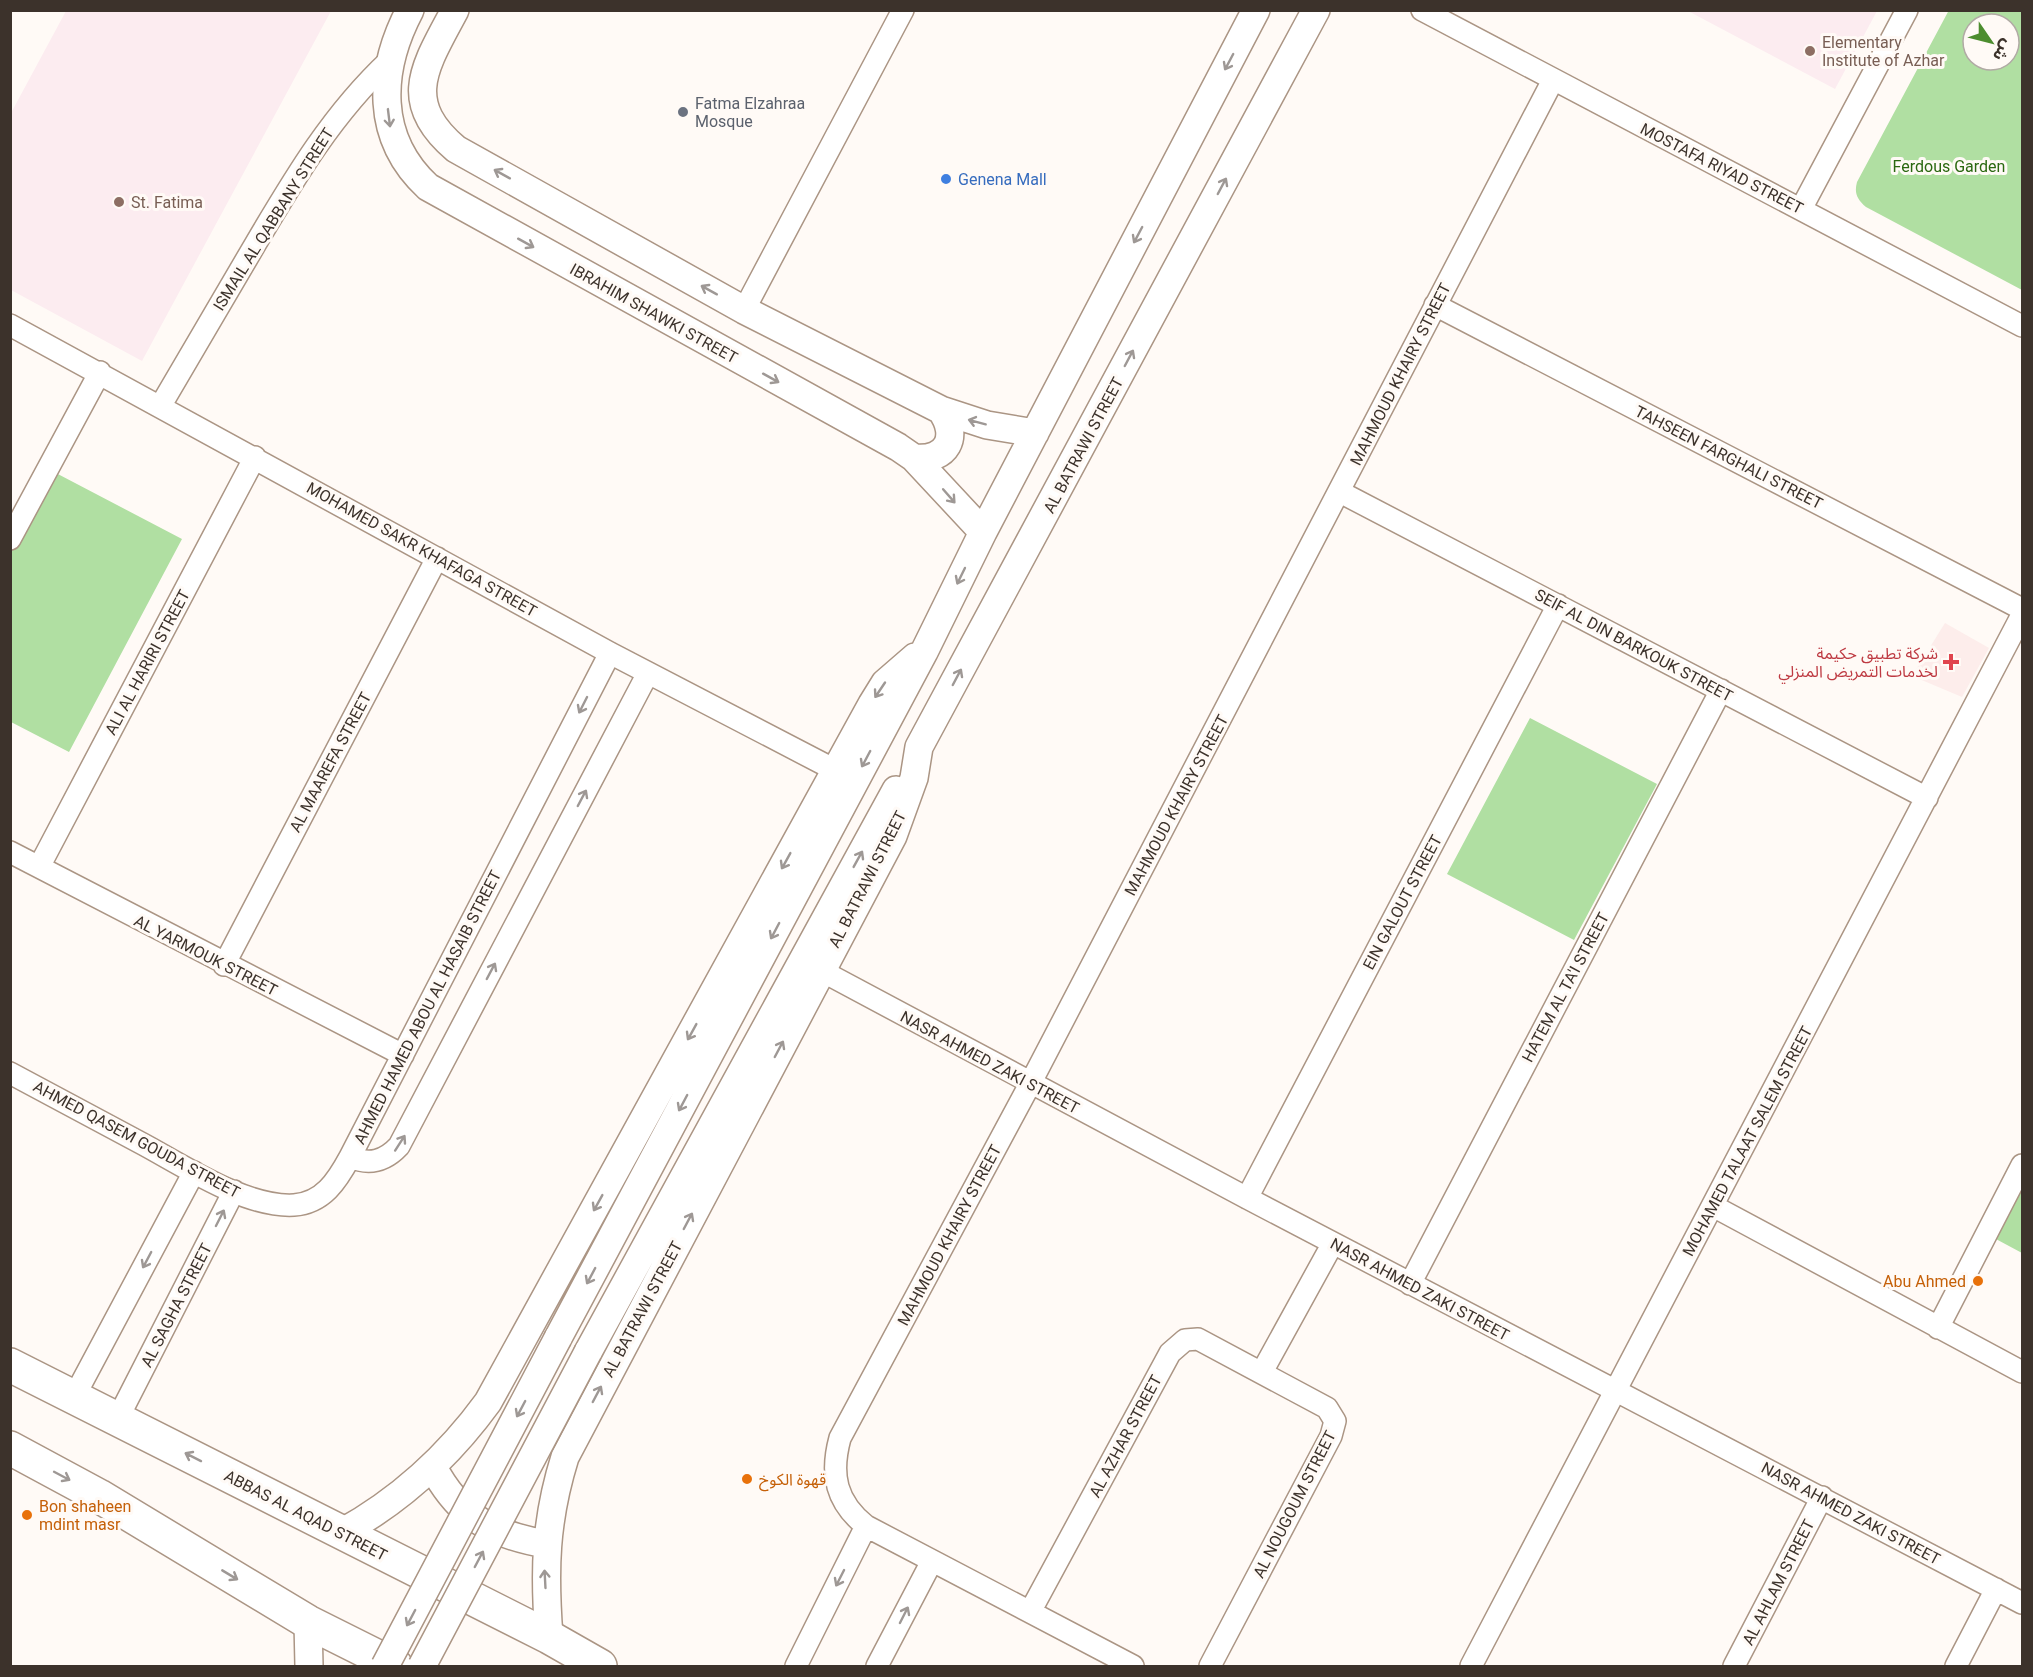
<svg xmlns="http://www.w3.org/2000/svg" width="2033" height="1677" font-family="Roboto,'Noto Sans Arabic',sans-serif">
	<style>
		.education { fill: #fcecf0 }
		.medical { fill: #fdedeb }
		.green { fill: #b0dfa2; fill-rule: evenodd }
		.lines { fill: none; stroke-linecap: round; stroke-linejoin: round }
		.minor-casing { stroke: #ab9584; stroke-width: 24 }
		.tertiary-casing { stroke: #ab9584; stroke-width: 30 }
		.primary-casing { stroke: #ab9584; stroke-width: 36 }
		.minor { stroke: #fff; stroke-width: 21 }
		.tertiary { stroke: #fff; stroke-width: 27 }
		.primary { stroke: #fff; stroke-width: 33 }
		.tertiary-bridge-casing { stroke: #ab9584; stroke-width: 30; stroke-linecap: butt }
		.tertiary-bridge { stroke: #fff; stroke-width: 27 }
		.oneway { stroke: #9e9895 }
		.education-dot { fill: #8d6e63; stroke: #fffaf6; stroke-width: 2 }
		.worship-dot { fill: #6b7280; stroke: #fffaf6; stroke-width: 2 }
		.shop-dot { fill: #3f7fe0; stroke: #fffaf6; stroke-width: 2 }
		.health-dot { fill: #e0444e; stroke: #fffaf6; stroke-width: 2 }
		.food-dot { fill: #e8710a; stroke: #fffaf6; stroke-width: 2 }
		.labels { text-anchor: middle; stroke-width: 6; stroke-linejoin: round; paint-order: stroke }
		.education-label { font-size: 16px; fill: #785e54; stroke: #fffaf6; text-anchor: start }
		.worship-label { font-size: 16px; fill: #5b616d; stroke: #fffaf6; text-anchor: start }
		.park-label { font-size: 16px; fill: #2a6810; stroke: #fffaf6 }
		.street-label { font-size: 16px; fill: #3c322b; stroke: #fffaf6 }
		.shop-label { font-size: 16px; fill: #366cbe; stroke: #fffaf6; text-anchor: start }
		.health-label { font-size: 16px; fill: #be3a42; stroke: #fffaf6; text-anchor: end }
		.food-label { font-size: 16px; fill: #c56008; stroke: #fffaf6; text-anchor: start }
	</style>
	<rect width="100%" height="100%" fill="#fffaf6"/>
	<path class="education" d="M66,11H331L142,361L11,290V113Z
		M1688,11H1877L1835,89Z"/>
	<path class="medical" d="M1945,623L1989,648L1962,697L1912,676Z"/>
	<path class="green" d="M1949,10L2022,11V290L1866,207C1857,199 1854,193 1857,182ZM1973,24H2009V60H1973Z
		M54,472L182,539L69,752L11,722V551Z
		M1530,718L1657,784L1574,940L1447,874Z
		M2022,1183V1253L1994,1238Z"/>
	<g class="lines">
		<defs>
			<path id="minor" d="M1422,10L2022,326
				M1801,209L1907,10
				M1435,305L2022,609
				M744,310L903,10
				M10,325L610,653L835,770
				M161,405C193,351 224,297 256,243C295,177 333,113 390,60
				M1340,492L1927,798
				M10,539L100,372
				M10,852L403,1055
				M39,867L255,457
				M224,965L437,558
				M820,970L1247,1198L2022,1603
				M10,1073C53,1096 96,1119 139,1142C181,1164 245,1208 294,1205C323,1203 337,1181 350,1157L610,653
				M350,1157C369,1165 384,1162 399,1146L648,673
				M1247,1198L1558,605
				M1713,1206L2022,1372
				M1410,1284L1721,690
				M1938,1328L2022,1165
				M1262,1372L1333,1243
				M74,1397L194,1172
				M117,1420L234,1191
				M1030,1612L1170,1353L1185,1340L1198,1339L1327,1408L1335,1421L1331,1436L1210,1666
				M796,1666L866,1526
				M877,1666L932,1561
				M1133,1666L866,1526C836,1502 830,1475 840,1438L1030,1084L1553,80
				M1471,1666L2022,615
				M1734,1666L1822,1497
				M1956,1666L1996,1589"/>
			<path id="tertiary" d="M410,10C378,71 375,138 428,187L898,447L914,458L983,532
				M455,10C426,65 399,101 456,149L744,310L941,410L987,425L1035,433
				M914,458C947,461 960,437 941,410
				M558,1338L924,652L983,532L1256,10
				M588,1352L896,790
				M433,1467C459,1517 493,1535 546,1544
				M341,1533C401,1500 448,1457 488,1402L872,704L885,683L915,657
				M308,1622L309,1666
				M549,1637C544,1571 545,1521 565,1457L893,836L914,778L919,747L1316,10"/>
			<path id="primary" d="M10,1365L549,1637L600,1666
				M10,1448L99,1496L308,1622L396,1666"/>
		</defs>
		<use href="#minor" class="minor-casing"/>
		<use href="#tertiary" class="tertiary-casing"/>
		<use href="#primary" class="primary-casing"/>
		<use href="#minor" class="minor"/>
		<use href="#tertiary" class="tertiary"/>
		<use href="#primary" class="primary"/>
		<defs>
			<path id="tertiary-bridge" d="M385,1666L558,1338
				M422,1666L588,1352"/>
		</defs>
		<use href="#tertiary-bridge" class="tertiary-bridge-casing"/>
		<use href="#tertiary-bridge" class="tertiary-bridge"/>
	</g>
	<defs><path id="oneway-shaft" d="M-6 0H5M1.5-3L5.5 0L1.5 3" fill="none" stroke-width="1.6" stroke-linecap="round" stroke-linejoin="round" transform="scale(1.5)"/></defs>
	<g class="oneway">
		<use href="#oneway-shaft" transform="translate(1229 62) rotate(118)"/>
		<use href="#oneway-shaft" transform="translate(389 118) rotate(83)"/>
		<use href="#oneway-shaft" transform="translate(502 174) rotate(-151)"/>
		<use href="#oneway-shaft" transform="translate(1222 186) rotate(-62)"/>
		<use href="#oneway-shaft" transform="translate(1138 235) rotate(118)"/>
		<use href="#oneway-shaft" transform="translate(526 243) rotate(29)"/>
		<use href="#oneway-shaft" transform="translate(709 290) rotate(-151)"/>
		<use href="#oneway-shaft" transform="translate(1129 358) rotate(-62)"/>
		<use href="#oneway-shaft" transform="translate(771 378) rotate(29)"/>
		<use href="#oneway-shaft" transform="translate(977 422) rotate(-165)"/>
		<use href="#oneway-shaft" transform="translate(949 496) rotate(49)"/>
		<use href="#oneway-shaft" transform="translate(961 576) rotate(116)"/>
		<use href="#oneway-shaft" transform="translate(957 677) rotate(-62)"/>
		<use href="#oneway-shaft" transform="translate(880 690) rotate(124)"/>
		<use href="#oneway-shaft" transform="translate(583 705) rotate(117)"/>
		<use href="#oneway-shaft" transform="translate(866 759) rotate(118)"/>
		<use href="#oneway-shaft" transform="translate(582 798) rotate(-62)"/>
		<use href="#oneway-shaft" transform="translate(858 859) rotate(-61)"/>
		<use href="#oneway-shaft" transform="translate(786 861) rotate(119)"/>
		<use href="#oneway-shaft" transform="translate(775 931) rotate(118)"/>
		<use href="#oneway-shaft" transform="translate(491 971) rotate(-62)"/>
		<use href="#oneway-shaft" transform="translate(692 1032) rotate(119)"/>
		<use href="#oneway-shaft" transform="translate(779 1049) rotate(-62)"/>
		<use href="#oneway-shaft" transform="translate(683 1103) rotate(118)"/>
		<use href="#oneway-shaft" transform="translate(400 1143) rotate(-57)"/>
		<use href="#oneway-shaft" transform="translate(598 1203) rotate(119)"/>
		<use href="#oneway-shaft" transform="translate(220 1218) rotate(-63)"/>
		<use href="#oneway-shaft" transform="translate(688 1221) rotate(-62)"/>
		<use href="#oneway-shaft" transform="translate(147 1260) rotate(118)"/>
		<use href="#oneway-shaft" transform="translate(591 1276) rotate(118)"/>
		<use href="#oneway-shaft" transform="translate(597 1394) rotate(-62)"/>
		<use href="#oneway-shaft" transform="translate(521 1409) rotate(118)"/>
		<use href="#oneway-shaft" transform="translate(193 1457) rotate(-153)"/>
		<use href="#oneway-shaft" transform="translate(62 1476) rotate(28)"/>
		<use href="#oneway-shaft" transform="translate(479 1559) rotate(-62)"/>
		<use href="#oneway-shaft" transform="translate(230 1575) rotate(31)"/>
		<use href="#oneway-shaft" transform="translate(840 1578) rotate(117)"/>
		<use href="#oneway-shaft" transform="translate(545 1579) rotate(-93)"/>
		<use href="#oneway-shaft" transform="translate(904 1615) rotate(-63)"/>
		<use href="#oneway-shaft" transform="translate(411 1618) rotate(118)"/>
	</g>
	<g class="education-dot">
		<circle cx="1810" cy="51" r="6"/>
		<circle cx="119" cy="202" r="6"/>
	</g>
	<circle class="worship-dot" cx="683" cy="112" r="6"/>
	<circle class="shop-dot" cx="946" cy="179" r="6"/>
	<path class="health-dot" d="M1948 653h6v6h6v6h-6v6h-6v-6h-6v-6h6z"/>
	<g class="food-dot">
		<circle cx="1978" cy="1281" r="6"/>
		<circle cx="747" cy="1479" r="6"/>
		<circle cx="27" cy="1515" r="6"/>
	</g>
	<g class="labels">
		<g class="education-label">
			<text x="1822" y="48">Elementary<tspan x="1822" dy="18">Institute of Azhar</tspan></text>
			<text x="131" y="208">St. Fatima</text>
		</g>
		<g class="worship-label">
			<text x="695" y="109">Fatma Elzahraa<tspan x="695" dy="18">Mosque</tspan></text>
		</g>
		<g class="park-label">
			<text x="1949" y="172">Ferdous Garden</text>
		</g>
		<g class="street-label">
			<text transform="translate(1722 168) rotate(27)" y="6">MOSTAFA RIYAD STREET</text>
			<text transform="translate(273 219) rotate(-58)" y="6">ISMAIL AL QABBANY STREET</text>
			<text transform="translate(654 313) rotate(29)" y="6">IBRAHIM SHAWKI STREET</text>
			<text transform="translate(1400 374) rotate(-63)" y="6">MAHMOUD KHAIRY STREET</text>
			<text transform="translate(1083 445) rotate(-62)" y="6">AL BATRAWI STREET</text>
			<text transform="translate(1729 457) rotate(27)" y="6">TAHSEEN FARGHALI STREET</text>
			<text transform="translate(422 549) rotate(29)" y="6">MOHAMED SAKR KHAFAGA STREET</text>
			<text transform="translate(1634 645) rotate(28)" y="6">SEIF AL DIN BARKOUK STREET</text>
			<text transform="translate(147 662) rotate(-62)" y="6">ALI AL HARIRI STREET</text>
			<text transform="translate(330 762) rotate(-62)" y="6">AL MAAREFA STREET</text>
			<text transform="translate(1176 805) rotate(-62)" y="6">MAHMOUD KHAIRY STREET</text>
			<text transform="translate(867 879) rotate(-63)" y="6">AL BATRAWI STREET</text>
			<text transform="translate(1402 902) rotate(-62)" y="6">EIN GALOUT STREET</text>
			<text transform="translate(206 955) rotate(27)" y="6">AL YARMOUK STREET</text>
			<text transform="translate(1565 987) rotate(-62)" y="6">HATEM AL TA'I STREET</text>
			<text transform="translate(427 1007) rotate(-63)" y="6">AHMED HAMED ABOU AL HASAIB STREET</text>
			<text transform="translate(990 1062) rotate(28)" y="6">NASR AHMED ZAKI STREET</text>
			<text transform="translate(137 1139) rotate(28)" y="6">AHMED QASEM GOUDA STREET</text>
			<text transform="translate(1747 1141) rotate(-62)" y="6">MOHAMED TALAAT SALEM STREET</text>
			<text transform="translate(949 1235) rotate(-62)" y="6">MAHMOUD KHAIRY STREET</text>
			<text transform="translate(1420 1289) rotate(28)" y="6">NASR AHMED ZAKI STREET</text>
			<text transform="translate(176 1305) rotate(-63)" y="6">AL SAGHA STREET</text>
			<text transform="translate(642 1309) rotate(-62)" y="6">AL BATRAWI STREET</text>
			<text transform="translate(1125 1436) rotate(-62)" y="6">AL AZHAR STREET</text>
			<text transform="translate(1294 1504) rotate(-63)" y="6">AL NOUGOUM STREET</text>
			<text transform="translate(1851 1513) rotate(28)" y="6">NASR AHMED ZAKI STREET</text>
			<text transform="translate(306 1515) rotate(27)" y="6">ABBAS AL AQAD STREET</text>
			<text transform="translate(1778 1582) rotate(-63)" y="6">AL AHLAM STREET</text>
		</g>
		<g class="shop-label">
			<text x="958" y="185">Genena Mall</text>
		</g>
		<g class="health-label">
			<text x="1938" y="659">شركة تطبيق حكيمة<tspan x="1938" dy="18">لخدمات التمريض المنزلي</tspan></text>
		</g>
		<g class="food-label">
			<text x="1966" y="1287" text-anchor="end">Abu Ahmed</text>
			<text x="759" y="1485">قهوة الكوخ</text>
			<text x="39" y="1512">Bon shaheen<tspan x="39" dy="18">mdint masr</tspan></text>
		</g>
	</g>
	<rect width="2033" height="1677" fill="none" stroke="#3c322b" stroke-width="24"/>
	<g transform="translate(1991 42) rotate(125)"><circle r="28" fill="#fffaf6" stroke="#b1aaa5" stroke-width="1.5"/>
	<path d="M0-4.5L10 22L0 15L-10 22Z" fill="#4d8d2f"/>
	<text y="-9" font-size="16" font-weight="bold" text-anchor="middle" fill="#3c322b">ش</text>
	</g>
</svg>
